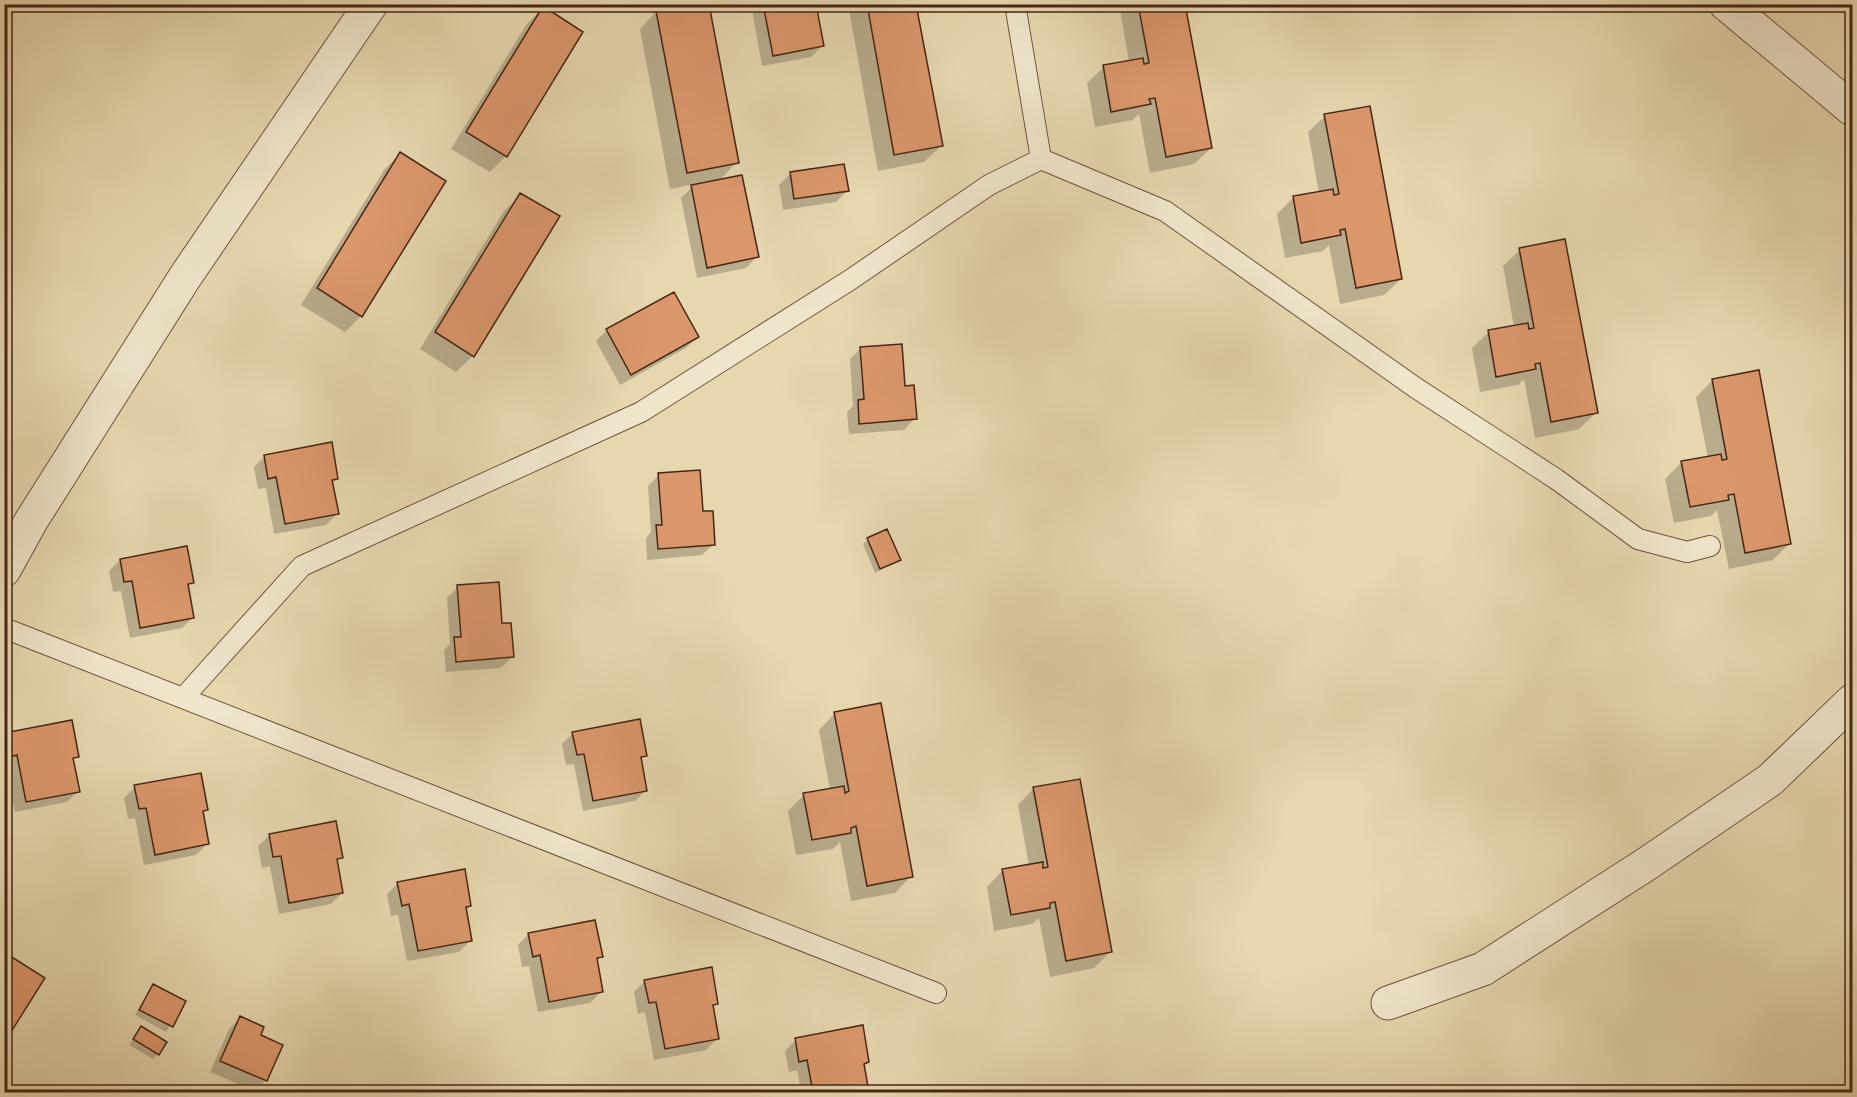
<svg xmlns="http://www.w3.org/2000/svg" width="1857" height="1097" font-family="Vollkorn,serif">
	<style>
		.shadow { fill: #0003 }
		.building { fill: #db976c; stroke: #472614; stroke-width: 1.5 }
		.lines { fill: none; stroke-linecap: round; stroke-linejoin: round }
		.service-casing { stroke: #6f523b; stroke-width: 22 }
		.minor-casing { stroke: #6f523b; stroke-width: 35 }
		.service { stroke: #efe5cb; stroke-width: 20 }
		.minor { stroke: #efe5cb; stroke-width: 33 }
	</style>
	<rect width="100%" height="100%" fill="#e6d7af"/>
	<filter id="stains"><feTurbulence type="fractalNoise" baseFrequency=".00333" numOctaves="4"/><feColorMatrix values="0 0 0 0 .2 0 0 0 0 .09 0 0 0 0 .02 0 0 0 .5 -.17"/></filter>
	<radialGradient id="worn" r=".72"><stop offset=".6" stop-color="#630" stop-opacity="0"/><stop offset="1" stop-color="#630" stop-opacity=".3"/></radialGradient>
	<path class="shadow" d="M751,4H814L822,46L811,57L762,66Z
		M848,4H915L941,146L924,162L878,171Z
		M1119,4H1184L1211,148L1194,164L1150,173L1139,114L1133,120L1095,127L1087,83L1104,67L1129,62Z
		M543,8L506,156L490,172L451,149L526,25Z
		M656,12L737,162L718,182L757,257L746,268L697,278L681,198L695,184L670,189L640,29Z
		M1325,116L1401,279L1384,295L1340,304L1329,245L1323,251L1285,258L1277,214L1294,197L1319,193L1308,132Z
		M400,154L361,316L345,332L301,305L384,170Z
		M790,174L847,191L836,202L783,210L779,185Z
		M521,195L473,356L456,372L420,349L504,211Z
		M1520,250L1596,413L1579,429L1535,438L1524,379L1518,385L1480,392L1472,348L1489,332L1514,327L1503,266Z
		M607,330L697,337L686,348L620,385L596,341Z
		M861,348L904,387L915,418L904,430L849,434L847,412L853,406L850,359Z
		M1713,380L1789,544L1773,560L1729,569L1717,510L1711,516L1674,523L1665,479L1682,462L1708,458L1696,397Z
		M265,456L337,479L332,484L337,514L326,525L274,534L266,488L258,489L254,467Z
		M659,475L702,513L714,544L702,555L647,560L646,538L651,532L648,486Z
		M868,539L899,560L875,573L863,544Z
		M120,560L192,582L187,587L193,617L182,628L130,638L121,591L113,592L109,571Z
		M458,587L500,625L512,657L501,668L446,672L444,650L450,644L447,598Z
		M835,713L911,876L895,893L851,901L840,842L833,849L796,855L788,811L804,795L830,790L819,730Z
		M573,733L645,755L640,760L646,790L635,801L583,811L574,764L566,765L562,744Z
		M4,735L77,756L72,761L78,791L67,802L15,812L4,766Z
		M135,787L207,809L202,814L207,844L196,855L144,865L135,818L128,819L124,798Z
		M1034,788L1110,952L1094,968L1050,977L1039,918L1032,924L994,931L987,887L1003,870L1029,866L1018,805Z
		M270,835L341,857L336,862L342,893L331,904L279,914L270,866L262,868L258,846Z
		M398,883L470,906L465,911L470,941L459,952L407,961L398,915L391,916L387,894Z
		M529,934L601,957L596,962L601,992L590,1003L538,1012L529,966L522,967L518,945Z
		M645,981L717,1003L712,1009L717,1039L706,1050L654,1060L645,1012L638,1014L634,992Z
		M153,985L184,1001L166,1032L135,1015Z
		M240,1018L259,1035L266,1080L254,1091L210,1072L229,1029Z
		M141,1028L158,1054L153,1059L129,1045Z
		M796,1040L868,1062L863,1067L868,1092H801L797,1070L789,1072L785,1051Z"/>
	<path class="building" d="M689,4H709L739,163L687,173L656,11Z
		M763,4H816L824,46L773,56Z
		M867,4H916L943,146L894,155Z
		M1138,4H1185L1212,148L1166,157L1155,98L1149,99L1151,104L1111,112L1103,65L1143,58L1144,64L1149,63Z
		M543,6L583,32L507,157L466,132Z
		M1370,106L1402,279L1356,288L1345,229L1340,230L1341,235L1301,243L1293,196L1333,189L1334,195L1339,194L1324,114Z
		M400,152L446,181L362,317L317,288Z
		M844,164L849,191L794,199L790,172Z
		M742,175L759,257L707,268L691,185Z
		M520,193L560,216L474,357L435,332Z
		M1565,239L1598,413L1551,422L1540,363L1535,364L1536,369L1496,377L1488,330L1528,323L1529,329L1534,328L1519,248Z
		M674,292L699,337L631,375L606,329Z
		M902,344L905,386L914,385L917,419L859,424L858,400L864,399L860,347Z
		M1759,370L1791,544L1745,553L1734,494L1728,495L1729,500L1690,507L1681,461L1721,454L1722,460L1727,459L1712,379Z
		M332,442L338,479L332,480L339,514L285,524L276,477L268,479L264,455Z
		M700,470L703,511H713L715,545L658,549L656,525H662L658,473Z
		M887,529L901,560L880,569L867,538Z
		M187,546L194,583L188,584L194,618L140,628L132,581L124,582L120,559Z
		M499,582L502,623H511L514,657L456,662L454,637H461L457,585Z
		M881,703L913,877L867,886L856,826L851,828V833L812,840L803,793L844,786L845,793L849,791L834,712Z
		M640,719L647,756L641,757L647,791L593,801L584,754L577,755L572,732Z
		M72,720L79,757L73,758L80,792L26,802L17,755L9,757L4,733Z
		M201,773L208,810L203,811L209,844L155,855L146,808L139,809L134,785Z
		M1080,779L1112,952L1066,961L1055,902L1050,903V908L1011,915L1002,869L1043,862V868L1048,867L1033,787Z
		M336,821L343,858L337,859L343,893L289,903L281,856L273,857L269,834Z
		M465,869L471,906L466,907L472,941L418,951L409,904L402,906L397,882Z
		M595,920L603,957L597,958L603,992L549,1002L540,955L533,957L528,933Z
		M7,954L45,978L4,1043V958Z
		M712,967L718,1004L713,1005L719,1039L665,1049L656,1002L649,1003L644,980Z
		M153,984L186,1001L173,1027L139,1010Z
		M240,1016L264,1027L261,1035L283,1045L267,1081L220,1061Z
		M863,1025L869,1062L864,1064L869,1092H813L807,1060L799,1062L795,1038Z
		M141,1026L167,1042L159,1055L133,1039Z"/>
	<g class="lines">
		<defs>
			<path id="service" d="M1015,4L1041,159
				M4,628L936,993
				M183,698L302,566L641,412L850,280L989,185L1041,159L1165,211L1416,388L1556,479L1638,539L1687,552L1710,546"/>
			<path id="minor" d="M1726,4L1852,109
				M4,570L31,521L185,277L371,4
				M1388,1003L1483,969L1645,865L1770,780L1852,701"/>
		</defs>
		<use href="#service" class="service-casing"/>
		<use href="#minor" class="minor-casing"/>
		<use href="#service" class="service"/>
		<use href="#minor" class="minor"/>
	</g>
	<rect width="1857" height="1097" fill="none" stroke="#e6d7af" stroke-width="24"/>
	<rect x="6" y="6" width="1845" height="1085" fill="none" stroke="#472614" stroke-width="3"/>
	<rect x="12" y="12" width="1833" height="1073" fill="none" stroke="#472614" stroke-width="1.5"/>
	<rect width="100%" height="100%" filter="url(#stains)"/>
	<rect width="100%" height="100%" fill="url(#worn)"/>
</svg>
